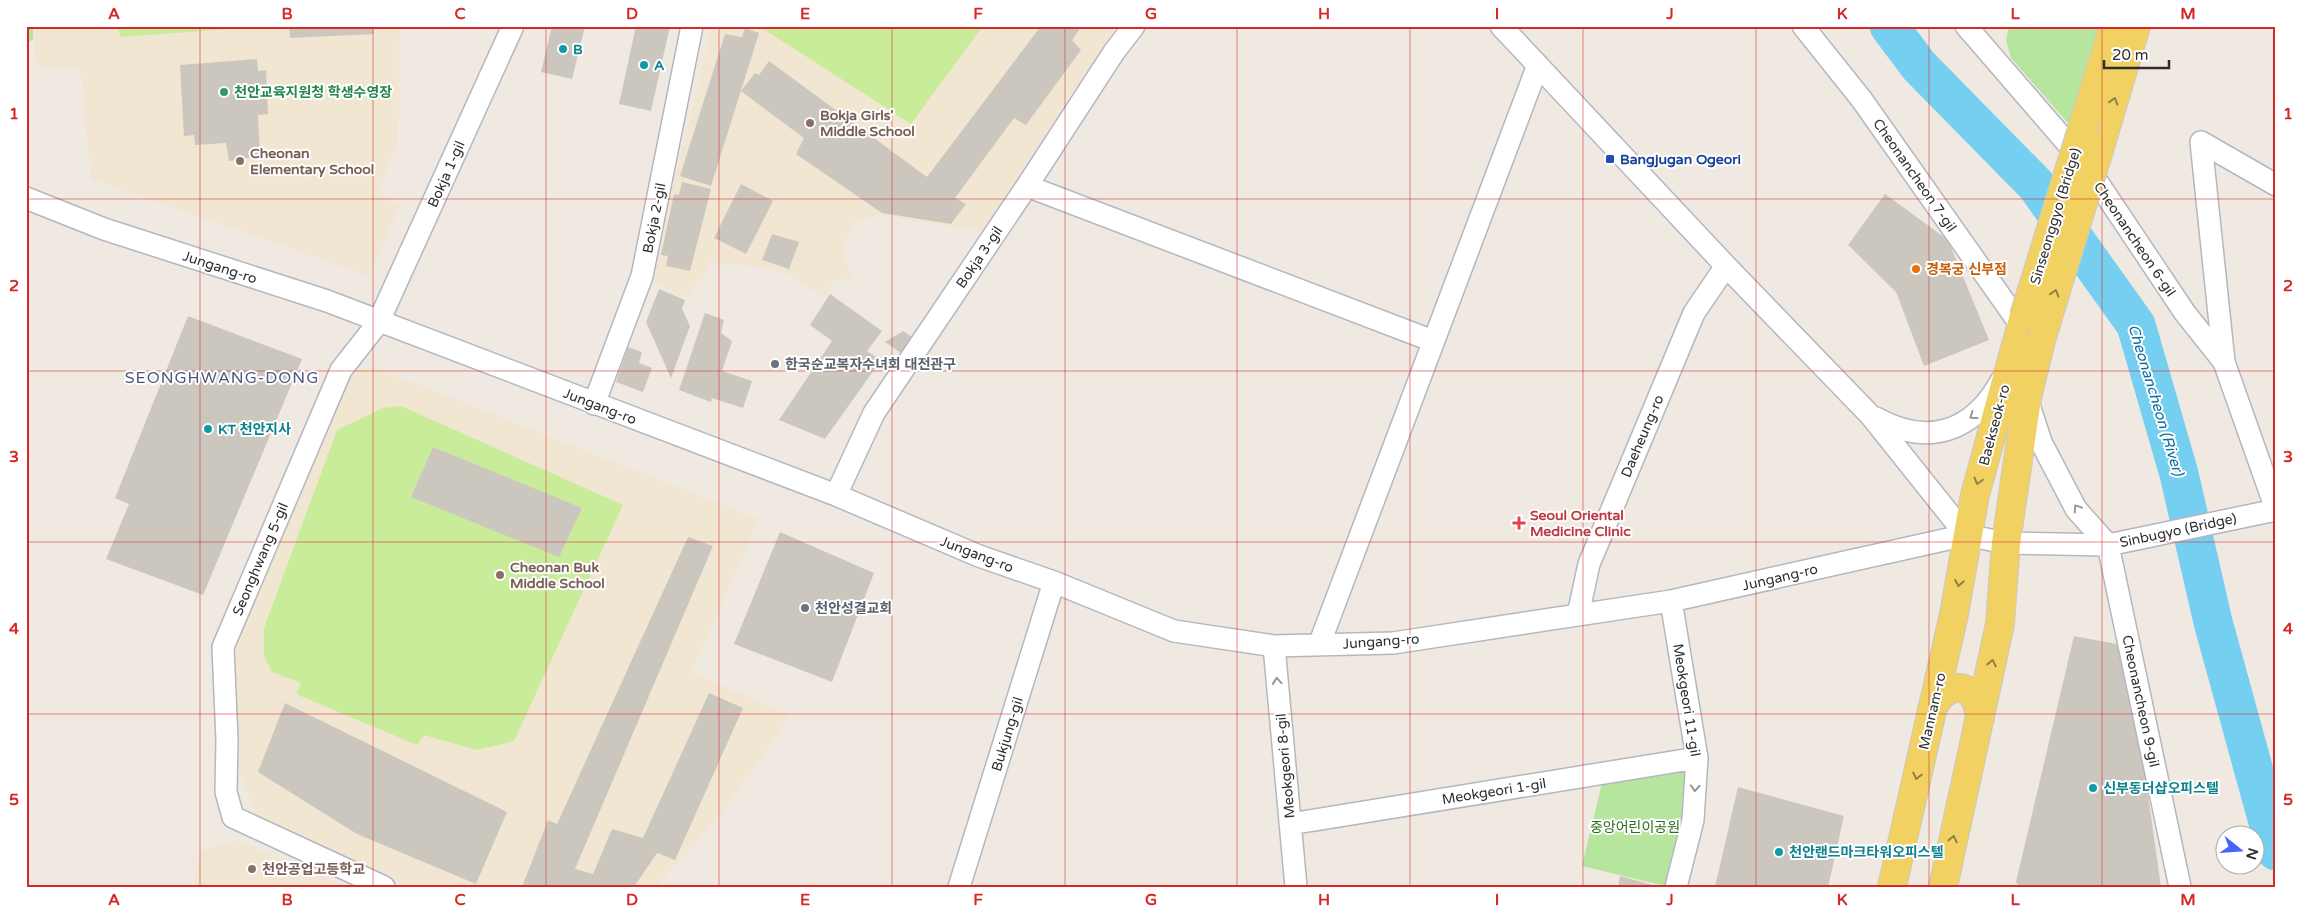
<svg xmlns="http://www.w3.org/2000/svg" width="2302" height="913" font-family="'Varela Round','Noto Sans KR',sans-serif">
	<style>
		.education { fill: #f0e6d1 }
		.green { fill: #b6e59e }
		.pitch { fill: #c9ec9a }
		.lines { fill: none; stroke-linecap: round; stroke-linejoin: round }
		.river { stroke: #75cff0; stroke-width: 39 }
		.building { fill: #cbc7bf }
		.minor-casing { stroke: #b4b7c1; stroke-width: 24 }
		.major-casing { stroke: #c9c9c9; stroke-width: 30 }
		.minor { stroke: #fff; stroke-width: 21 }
		.major { stroke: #f2d163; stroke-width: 28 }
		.major-bridge-casing { stroke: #c9c9c9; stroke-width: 30; stroke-linecap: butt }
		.major-bridge { stroke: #f2d163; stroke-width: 28 }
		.oneway { stroke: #908048 }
		.oneway2 { stroke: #969696 }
		.grid { fill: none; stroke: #d62828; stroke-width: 1; stroke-opacity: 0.55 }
		.culture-dot { fill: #0f9aa8; stroke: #fff; stroke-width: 2 }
		.leisure-dot { fill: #2e9e5b; stroke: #fff; stroke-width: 2 }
		.education-dot { fill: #8d6e63; stroke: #fff; stroke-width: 2 }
		.transit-dot { fill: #1a4fb4; stroke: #fff; stroke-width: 2 }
		.food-dot { fill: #e8710a; stroke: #fff; stroke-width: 2 }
		.worship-dot { fill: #6b7280; stroke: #fff; stroke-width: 2 }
		.health-dot { fill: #e0444e; stroke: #fff; stroke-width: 2 }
		.labels { text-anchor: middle; stroke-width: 4; stroke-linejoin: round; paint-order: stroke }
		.culture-label { font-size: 14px; font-weight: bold; fill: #0d838f; stroke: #fff; text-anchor: start }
		.leisure-label { font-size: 14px; font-weight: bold; fill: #27864d; stroke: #fff; text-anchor: start }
		.education-label { font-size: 14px; font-weight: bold; fill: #785e54; stroke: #fff; text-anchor: start }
		.transit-label { font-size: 14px; font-weight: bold; fill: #164399; stroke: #fff; text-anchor: start }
		.street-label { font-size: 14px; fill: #2e2e2e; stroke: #fff }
		.food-label { font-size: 14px; font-weight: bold; fill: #c56008; stroke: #fff; text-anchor: start }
		.worship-label { font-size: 14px; font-weight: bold; fill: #5b616d; stroke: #fff; text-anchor: start }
		.health-label { font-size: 14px; font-weight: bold; fill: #be3a42; stroke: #fff; text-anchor: start }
		.park-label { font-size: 14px; fill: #2c6e1b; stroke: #fff }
		.water-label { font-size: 15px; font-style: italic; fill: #0d6fa3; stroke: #fff }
		.quarter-label { font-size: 16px; letter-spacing: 1px; fill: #4d5680; stroke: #fff }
		.neatline { fill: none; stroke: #d62828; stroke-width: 2 }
		.grid-label { font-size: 16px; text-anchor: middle; font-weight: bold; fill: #d62828 }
	</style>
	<rect width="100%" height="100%" fill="#efe9e1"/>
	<path class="education" d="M33,26H400L398,142L377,194L400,205L369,276L91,179L80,67L35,66Z
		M712,26H1118L1056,117L984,231L876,215L857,221L846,236L844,254L853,278L835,281L823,298L790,274L744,265L711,263L688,298L653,283L673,185Z
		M372,366L759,519L692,672L791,716L718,818L656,887H407L257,817L240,774L233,668L241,630L350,373Z
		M237,840L348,887H195L200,851Z"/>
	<path class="green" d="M26,26H33V39L26,45Z
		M2009,26H2104L2074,119L2068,123L2011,58L2006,40Z
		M1684,769L1687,794L1665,886L1582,866L1602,783Z"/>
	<path class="pitch" d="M117,26H256V27L121,37Z
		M759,26H983L911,124Z
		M401,406L623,505L514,741L477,750L424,735L417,745L296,694L301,683L272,672L264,656V628L337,430L383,408Z"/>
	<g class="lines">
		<path class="river" d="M1889,26L1919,66L2036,185L2136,325L2179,474L2213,622L2276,851"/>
	</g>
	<path class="building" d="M289,26H374V34L290,38Z
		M552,26H585L572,79L541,72Z
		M636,26H670L651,111L619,104Z
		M1041,26H1082L1072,40L1081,50L1026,125L1014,118L955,198L966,204L951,224L882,213L796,154L804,138L741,91L755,73L759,75L769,61L927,177Z
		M745,28L759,33L711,186L680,176L725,34L742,37Z
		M257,59L258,71L266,70L268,114L258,115L260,156L229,161L226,143L195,145L194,135L184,136L180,65Z
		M682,182L711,189L690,271L666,266L668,256L661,255L674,194L679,195Z
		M741,184L773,201L746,254L714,238Z
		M1885,194L1948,240L1989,340L1924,366L1896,292L1848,245Z
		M772,234L799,242L789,269L762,260Z
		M659,289L685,300L682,309L690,326L671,378L646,322Z
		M830,294L882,331L867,351L881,360L825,439L779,420L832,341L810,325Z
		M705,313L724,320L721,333L732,341L722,371L752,381L743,408L712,398L711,402L679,390Z
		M188,316L302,359L203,595L106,559L129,504L115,498Z
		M903,331L912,337L901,353L885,342Z
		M628,347L642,352L639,363L652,368L643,392L616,382Z
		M433,447L582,508L559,557L411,497Z
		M780,532L874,573L832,682L734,644Z
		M688,537L713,546L575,869L593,874L612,829L643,838L709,693L743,708L675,860L657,853L634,887H522L548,820L557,824Z
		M2074,636L2127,646L2161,887H2019L2016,882Z
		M285,703L507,812L476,884L357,834L258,772Z
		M1738,787L1844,816L1828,887H1715Z
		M1620,876L1656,886V887H1618Z"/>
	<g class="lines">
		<defs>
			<path id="minor" d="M1501,26L1726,266L1871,416L1966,535
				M1803,26L1862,100L2022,327
				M1966,26L2086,165L2185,313L2224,362L2276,509
				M2201,142L2224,362
				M2201,142L2276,185
				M1027,186L1433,341
				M26,198L104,229L327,301L836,495L979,556L1054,582L1174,631L1274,646L1393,643L1671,601L1966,535L2006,543L2108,545L2276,510
				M2028,402L2041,442L2076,509L2108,545L2180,887
				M594,404L642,276L692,26
				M1876,418C1928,447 1973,432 2001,381
				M836,495L874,413L1027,186L1114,52L1134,26
				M1671,601L1697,758L1693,820L1676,887
				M1578,615L1589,564L1694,313L1726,266
				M1319,645L1538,65
				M1274,646L1296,887
				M1290,824L1697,758
				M384,887L233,817L226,792L227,740L223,647L341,370L378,323L513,26
				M959,887L1054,582"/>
			<path id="major" d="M2086,116L2114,26
				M2100,147L2136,26
				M1932,709C1948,677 1977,682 1980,718
				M1892,887L1954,614L1975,495L2024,316
				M1943,887L2000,624L2006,543L2027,398L2041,340"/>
		</defs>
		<use href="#minor" class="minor-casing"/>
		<use href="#major" class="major-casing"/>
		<use href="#minor" class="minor"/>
		<use href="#major" class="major"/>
		<defs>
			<path id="major-bridge" d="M2024,316L2086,116
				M2041,340L2100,147"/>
		</defs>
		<use href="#major-bridge" class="major-bridge-casing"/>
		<use href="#major-bridge" class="major-bridge"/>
	</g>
	<defs><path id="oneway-chevron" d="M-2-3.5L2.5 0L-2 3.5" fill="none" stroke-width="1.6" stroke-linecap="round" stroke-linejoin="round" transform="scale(1.25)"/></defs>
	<g class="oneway">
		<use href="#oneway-chevron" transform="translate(2114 101) rotate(-73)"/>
		<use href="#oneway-chevron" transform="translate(2055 293) rotate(-73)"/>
		<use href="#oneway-chevron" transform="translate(1978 481) rotate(105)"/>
		<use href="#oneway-chevron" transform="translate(1959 583) rotate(99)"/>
		<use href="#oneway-chevron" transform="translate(1992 663) rotate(-78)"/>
		<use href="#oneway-chevron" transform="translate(1917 776) rotate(103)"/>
		<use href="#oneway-chevron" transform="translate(1953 839) rotate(-78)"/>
	</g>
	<g class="oneway2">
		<use href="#oneway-chevron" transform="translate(1973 416) rotate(144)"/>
		<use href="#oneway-chevron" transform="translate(2077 508) rotate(-124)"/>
		<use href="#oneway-chevron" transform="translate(1277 681) rotate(-95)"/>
		<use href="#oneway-chevron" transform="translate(1695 788) rotate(93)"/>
	</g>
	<path class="grid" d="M200,26V887M373,26V887M546,26V887M719,26V887M892,26V887M1065,26V887M1237,26V887M1410,26V887M1583,26V887M1756,26V887M1929,26V887M2102,26V887M26,199H2276M26,371H2276M26,542H2276M26,714H2276"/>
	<g class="culture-dot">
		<circle cx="563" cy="49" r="5"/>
		<circle cx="644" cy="65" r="5"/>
		<circle cx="208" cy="429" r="5"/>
		<circle cx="2093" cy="788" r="5"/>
		<circle cx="1779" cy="852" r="5"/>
	</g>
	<circle class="leisure-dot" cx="224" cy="92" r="5"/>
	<g class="education-dot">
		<circle cx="810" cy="123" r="5"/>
		<circle cx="240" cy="161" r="5"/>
		<circle cx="500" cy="575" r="5"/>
		<circle cx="252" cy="869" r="5"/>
	</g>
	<rect class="transit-dot" x="1605" y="154" width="10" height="10" rx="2.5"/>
	<circle class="food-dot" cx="1916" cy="269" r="5"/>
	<g class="worship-dot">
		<circle cx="775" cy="364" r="5"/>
		<circle cx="805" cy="608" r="5"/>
	</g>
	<path class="health-dot" d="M1516.5 515.5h5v5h5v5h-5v5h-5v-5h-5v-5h5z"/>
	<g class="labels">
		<g class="culture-label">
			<text x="573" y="54">B</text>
			<text x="654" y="70">A</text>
			<text x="218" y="434">KT 천안지사</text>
			<text x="2103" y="793">신부동더샵오피스텔</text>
			<text x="1789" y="857">천안랜드마크타워오피스텔</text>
		</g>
		<g class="leisure-label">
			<text x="234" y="97">천안교육지원청 학생수영장</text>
		</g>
		<g class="education-label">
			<text x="820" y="120">Bokja Girls'<tspan x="820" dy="16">Middle School</tspan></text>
			<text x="250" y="158">Cheonan<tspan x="250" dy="16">Elementary School</tspan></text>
			<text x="510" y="572">Cheonan Buk<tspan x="510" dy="16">Middle School</tspan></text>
			<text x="262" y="874">천안공업고등학교</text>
		</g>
		<g class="transit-label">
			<text x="1620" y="164">Bangjugan Ogeori</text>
		</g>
		<g class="street-label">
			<text transform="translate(446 174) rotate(-66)" y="5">Bokja 1-gil</text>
			<text transform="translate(1915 175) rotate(55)" y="5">Cheonancheon 7-gil</text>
			<text transform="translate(2055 216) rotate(-73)" y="5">Sinseonggyo (Bridge)</text>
			<text transform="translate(654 218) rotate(-79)" y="5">Bokja 2-gil</text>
			<text transform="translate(2135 239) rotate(56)" y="5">Cheonancheon 6-gil</text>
			<text transform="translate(979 257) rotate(-56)" y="5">Bokja 3-gil</text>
			<text transform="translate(220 267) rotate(18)" y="5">Jungang-ro</text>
			<text transform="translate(600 406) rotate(21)" y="5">Jungang-ro</text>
			<text transform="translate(1994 425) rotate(-75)" y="5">Baekseok-ro</text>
			<text transform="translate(1642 436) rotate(-67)" y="5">Daeheung-ro</text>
			<text transform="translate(2178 530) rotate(-12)" y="5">Sinbugyo (Bridge)</text>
			<text transform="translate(977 554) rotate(21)" y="5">Jungang-ro</text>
			<text transform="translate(260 559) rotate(-67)" y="5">Seonghwang 5-gil</text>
			<text transform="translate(1780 577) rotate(-13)" y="5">Jungang-ro</text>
			<text transform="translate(1381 641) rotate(-4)" y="5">Jungang-ro</text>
			<text transform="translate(1687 700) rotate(81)" y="5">Meokgeori 11-gil</text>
			<text transform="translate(2141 701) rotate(78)" y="5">Cheonancheon 9-gil</text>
			<text transform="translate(1932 711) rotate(-77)" y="5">Mannam-ro</text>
			<text transform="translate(1007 734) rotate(-73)" y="5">Bukjung-gil</text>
			<text transform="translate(1285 766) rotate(-95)" y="5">Meokgeori 8-gil</text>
			<text transform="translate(1494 791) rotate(-9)" y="5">Meokgeori 1-gil</text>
		</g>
		<g class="food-label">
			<text x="1926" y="274">경복궁 신부점</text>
		</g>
		<g class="worship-label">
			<text x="785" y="369">한국순교복자수녀회 대전관구</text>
			<text x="815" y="613">천안성결교회</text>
		</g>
		<g class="health-label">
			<text x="1530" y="520">Seoul Oriental<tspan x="1530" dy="16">Medicine Clinic</tspan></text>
		</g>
		<g class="park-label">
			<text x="1635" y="832">중앙어린이공원</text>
		</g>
		<g class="water-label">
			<text transform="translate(2156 400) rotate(73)" y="5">Cheonancheon (River)</text>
		</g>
		<g class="quarter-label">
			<text x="222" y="383">SEONGHWANG-DONG</text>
		</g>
	</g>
	<rect width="2302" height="913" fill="none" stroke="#ffffff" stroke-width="55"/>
	<g transform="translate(2240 850) rotate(107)"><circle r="24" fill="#ffffff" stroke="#ababab"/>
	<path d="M0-4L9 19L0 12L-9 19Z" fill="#4264fb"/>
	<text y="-8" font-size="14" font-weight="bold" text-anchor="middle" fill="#2e2e2e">N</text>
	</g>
	<path d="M2104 60v8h65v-8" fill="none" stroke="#2e2e2e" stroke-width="2.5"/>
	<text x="2112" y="60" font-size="15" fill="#2e2e2e" stroke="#ffffff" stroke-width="4" paint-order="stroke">20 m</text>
	<rect x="28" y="28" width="2246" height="858" class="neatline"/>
	<g class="grid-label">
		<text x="114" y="19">A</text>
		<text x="287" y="19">B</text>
		<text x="460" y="19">C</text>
		<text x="632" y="19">D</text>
		<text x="805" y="19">E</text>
		<text x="978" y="19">F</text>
		<text x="1151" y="19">G</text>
		<text x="1324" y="19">H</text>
		<text x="1497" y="19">I</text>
		<text x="1670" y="19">J</text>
		<text x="1842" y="19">K</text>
		<text x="2015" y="19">L</text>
		<text x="2188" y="19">M</text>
		<text x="14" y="119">1</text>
		<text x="2288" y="119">1</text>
		<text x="14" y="291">2</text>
		<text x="2288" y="291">2</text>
		<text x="14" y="462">3</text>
		<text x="2288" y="462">3</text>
		<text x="14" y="634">4</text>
		<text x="2288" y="634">4</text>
		<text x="14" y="805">5</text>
		<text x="2288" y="805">5</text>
		<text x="114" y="905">A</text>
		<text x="287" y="905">B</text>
		<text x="460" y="905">C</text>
		<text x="632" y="905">D</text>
		<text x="805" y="905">E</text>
		<text x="978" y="905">F</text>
		<text x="1151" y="905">G</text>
		<text x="1324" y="905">H</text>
		<text x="1497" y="905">I</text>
		<text x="1670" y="905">J</text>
		<text x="1842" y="905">K</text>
		<text x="2015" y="905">L</text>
		<text x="2188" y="905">M</text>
	</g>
</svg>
